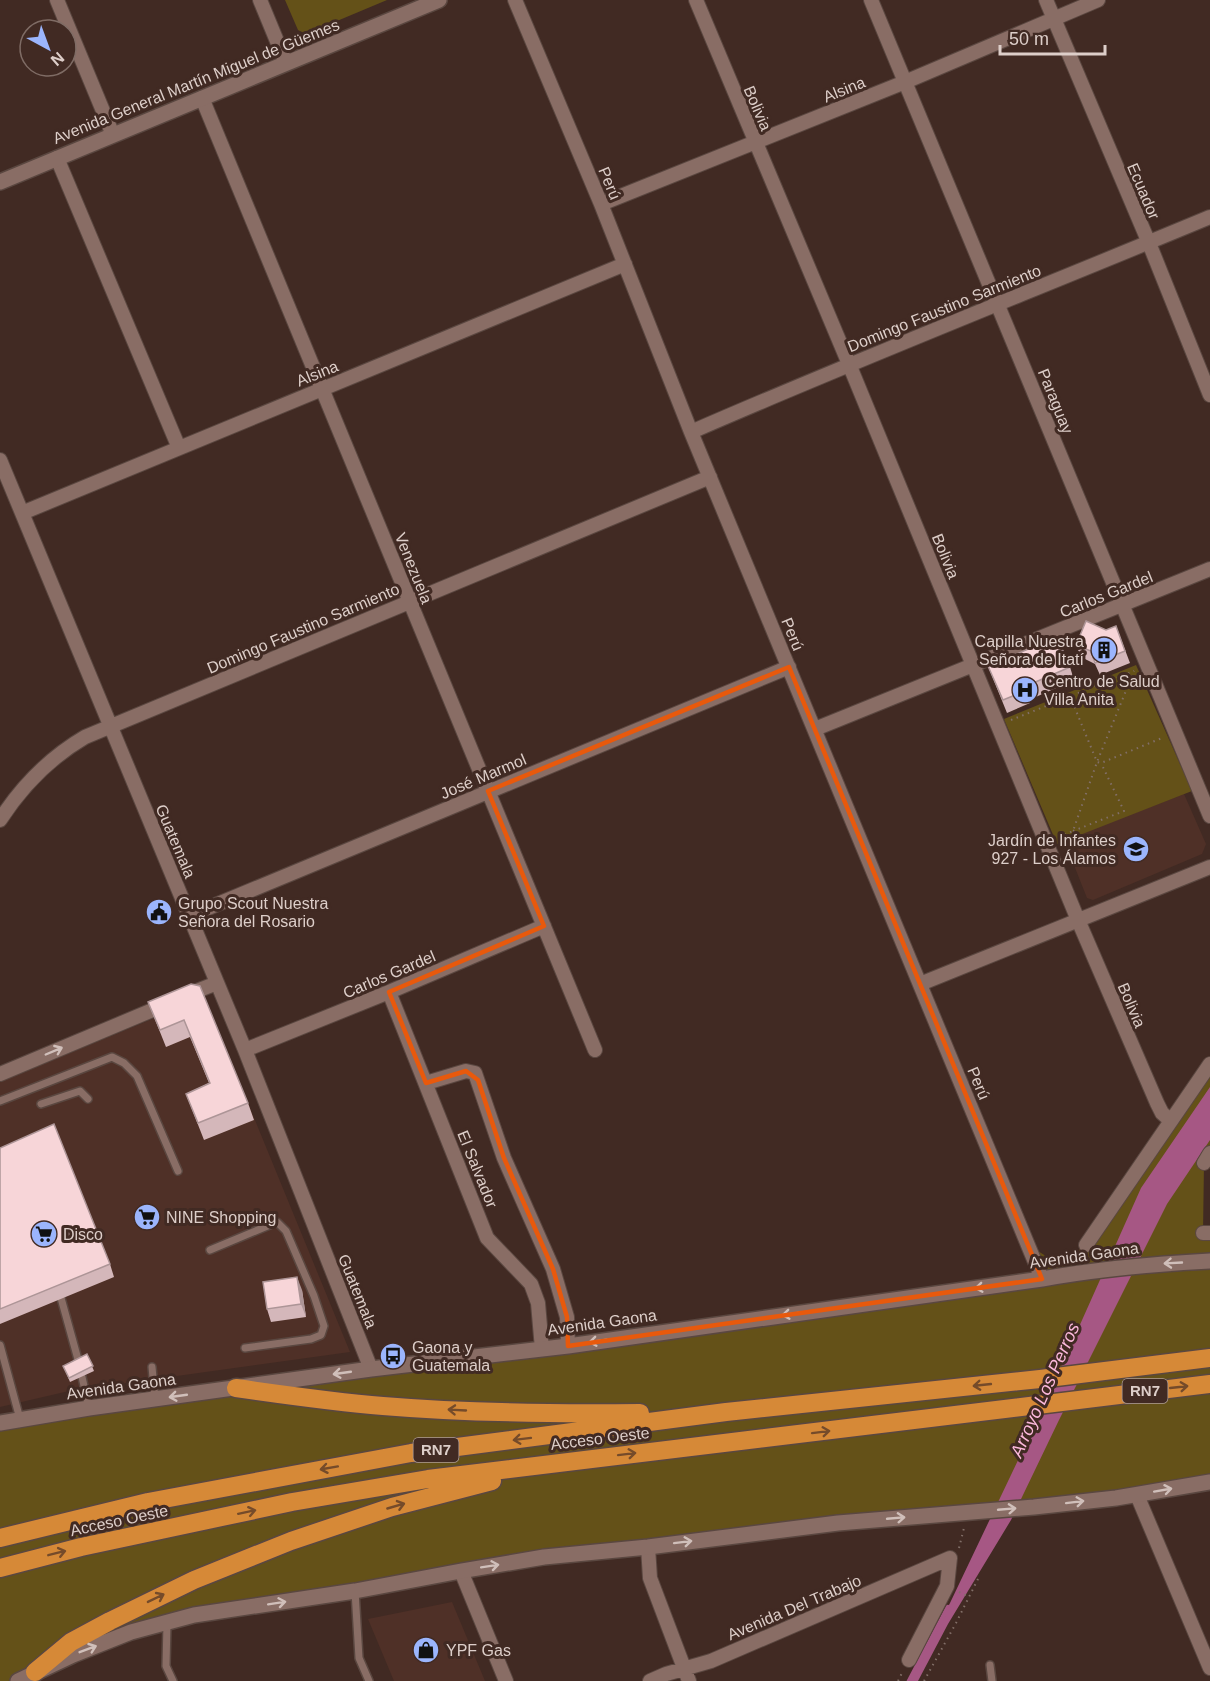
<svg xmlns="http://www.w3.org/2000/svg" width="1210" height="1681" font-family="Helvetica,sans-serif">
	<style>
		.built { fill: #4f3027 }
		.green { fill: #645118 }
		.water { fill: #a65784 }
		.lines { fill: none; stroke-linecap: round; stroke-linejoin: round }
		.stream { stroke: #a65784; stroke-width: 4.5 }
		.service-casing { stroke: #5a4740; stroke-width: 10 }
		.minor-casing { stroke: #5a4740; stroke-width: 16 }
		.tertiary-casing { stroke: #5a4740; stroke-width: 18 }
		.motorway-casing { stroke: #5a4740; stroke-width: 21 }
		.path { stroke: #826f68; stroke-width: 2; stroke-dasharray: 1.5 4.5; stroke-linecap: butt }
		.service { stroke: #896d65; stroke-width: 7 }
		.minor { stroke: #896d65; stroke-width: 14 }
		.tertiary { stroke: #896d65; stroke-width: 15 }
		.motorway { stroke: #d68937; stroke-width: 18 }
		.wall { fill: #d4b7ba }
		.shaded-wall { fill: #ad9597 }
		.building { fill: #f7d5d8; stroke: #ad9597; stroke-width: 1.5 }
		.oneway { stroke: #d0bfba }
		.oneway2 { stroke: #754b2a }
		.marked { fill: none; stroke: #e8590c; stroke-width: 4.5; stroke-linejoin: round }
		.labels { text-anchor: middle; stroke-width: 6; stroke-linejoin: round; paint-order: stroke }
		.shield { fill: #412a23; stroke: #ae9d97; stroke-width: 1.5 }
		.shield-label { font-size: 15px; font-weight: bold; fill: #ddcec9 }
		.street-label { font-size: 16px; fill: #ddcec9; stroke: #412a23 }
		.poi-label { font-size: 16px; fill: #ddcec9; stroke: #412a23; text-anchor: start }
		.water-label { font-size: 18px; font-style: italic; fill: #fcb9dc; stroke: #412a23 }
	</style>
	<rect width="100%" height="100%" fill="#412a23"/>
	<path class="built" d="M1184,794L1206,844L1202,854L1093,900L1087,898L1064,840Z
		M196,1001L207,1003L350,1352L69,1391L0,1407V1082Z
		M452,1602L485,1681H394L368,1619Z"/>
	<path class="green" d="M285,0H387L306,34L298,30Z
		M1136,665L1192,791L1057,844L1004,719Z
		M1210,1064V1153L1204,1163L1203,1233H1210V1482L648,1547L194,1615L18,1681H0V1423L1042,1279L1027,1244L1052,1260L1069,1257L1086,1245Z"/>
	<path class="water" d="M1210,1087V1140L1167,1204L1059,1420L1011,1520L948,1624L918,1681H910L950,1603L1041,1412L1141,1188Z"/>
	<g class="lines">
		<path class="stream" d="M909,1681L948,1607"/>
		<defs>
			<path id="service" d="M0,1101L112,1057L124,1063L137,1076L178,1171
				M41,1104L80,1091L88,1099
				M210,1250L277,1222L286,1231L314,1296L324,1326L321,1335L311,1339L245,1348
				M61,1298L79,1363
				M0,1345L20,1419
				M152,1367L155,1399
				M82,1377L89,1408
				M355,1591L359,1658L369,1681
				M167,1623L166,1666L173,1681
				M990,1665L992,1681"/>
			<path id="minor" d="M57,0L113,135
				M260,0L286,63
				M515,0L601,204L691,432L1042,1279
				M696,0L849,364L1078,920L1157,1103L1162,1113L1171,1121
				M871,0L1210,816
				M1046,0L1149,243L1210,395
				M202,98L595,1050
				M57,158L179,448
				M601,204L905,82L1098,0
				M691,432C863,357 1037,289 1210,217
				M0,460L245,1050L371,1369
				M22,513L625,264
				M815,729L1210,569
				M0,820C22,786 51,757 85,737L710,477
				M189,916L789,667
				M920,984L1210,867
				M389,992L487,1238L531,1284L538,1303L542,1349
				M184,996L217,983
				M245,1050L389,992L544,926
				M0,1074L167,1004
				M426,1083L466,1071L475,1073L504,1158L553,1269L567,1317L568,1346
				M1204,1163L1210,1153
				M1203,1233H1210
				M1086,1245L1210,1064
				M1137,1495L1210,1668
				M648,1547L650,1578L689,1681
				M461,1571L506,1681
				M650,1681L666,1674L711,1661L950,1558L947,1586L909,1660"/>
			<path id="tertiary" d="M0,182L439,0
				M0,1423L89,1408L371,1369L568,1346L1042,1279C1098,1269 1153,1264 1210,1261
				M18,1681L73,1655L131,1632L194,1615L355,1591L461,1571L544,1557L648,1547L838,1523L1034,1507L1116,1498L1210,1482"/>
			<path id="motorway" d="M236,1388C285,1395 334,1402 383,1406C468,1413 554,1414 640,1413
				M0,1538L148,1502L411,1453L726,1412L1040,1379L1210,1358
				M0,1568L81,1547L292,1502L428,1479L1210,1384
				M35,1672L71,1642L110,1621L194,1580L291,1541L392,1507L492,1481"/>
		</defs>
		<use href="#service" class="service-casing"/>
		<use href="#minor" class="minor-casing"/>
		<use href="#tertiary" class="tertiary-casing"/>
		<use href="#motorway" class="motorway-casing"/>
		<path class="path" d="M1070,696L1097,762L1101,763L1162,738
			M1011,720L1134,671
			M1073,831L1124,811L1101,763
			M1059,837L1073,831L1097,762L1134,671
			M1049,1258L1051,1260L1069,1258L1074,1253
			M959,1548L964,1528
			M959,1592L970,1597
			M898,1681L902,1673
			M924,1681L956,1623L979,1577"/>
		<use href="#service" class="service"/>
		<use href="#minor" class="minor"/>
		<use href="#tertiary" class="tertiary"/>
		<use href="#motorway" class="motorway"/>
	</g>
	<path class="wall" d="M1116,626L1130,663L1100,675L1095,664L1081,657L1076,645Z
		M988,666L1070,667L1074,680L1029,700L1030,703L1007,713Z
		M191,984L248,1103L254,1120L204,1140L186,1094L209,1083L190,1037L166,1047L148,1002Z
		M0,1148L110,1264L114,1277L0,1324Z
		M302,1290L306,1317L271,1322L267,1309Z
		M87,1354L94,1371L70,1382L65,1370Z"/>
	<path class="shaded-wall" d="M297,1277L302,1290L306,1317L301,1304Z"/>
	<path class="building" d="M1086,621L1106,630L1116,626L1125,651L1095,663L1091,651L1076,645Z
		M1057,637L1070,667L1024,687L1025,691L1003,700L988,666Z
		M191,984L200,986L248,1103L198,1123L186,1094L210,1083L184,1020L160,1030L148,1002Z
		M54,1124L110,1264L0,1309V1148Z
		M297,1277L301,1304L267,1309L263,1282Z
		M87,1354L93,1366L69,1378L63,1366Z"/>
	<defs><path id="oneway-shaft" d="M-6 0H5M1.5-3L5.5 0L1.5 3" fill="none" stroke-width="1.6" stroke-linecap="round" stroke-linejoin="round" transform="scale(1.5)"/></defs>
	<g class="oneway">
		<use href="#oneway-shaft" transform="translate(54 1051) rotate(-23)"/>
		<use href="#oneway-shaft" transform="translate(1173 1263) rotate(177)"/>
		<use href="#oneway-shaft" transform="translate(984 1287) rotate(172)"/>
		<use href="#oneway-shaft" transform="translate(791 1314) rotate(172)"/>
		<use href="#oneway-shaft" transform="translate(598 1341) rotate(172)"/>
		<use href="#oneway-shaft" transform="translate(342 1373) rotate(172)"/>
		<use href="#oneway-shaft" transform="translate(178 1396) rotate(172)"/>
		<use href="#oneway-shaft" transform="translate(1163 1490) rotate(-10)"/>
		<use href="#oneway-shaft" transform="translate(1075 1502) rotate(-7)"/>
		<use href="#oneway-shaft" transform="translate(1007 1509) rotate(-5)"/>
		<use href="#oneway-shaft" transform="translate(896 1518) rotate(-5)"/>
		<use href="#oneway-shaft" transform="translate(683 1542) rotate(-7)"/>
		<use href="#oneway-shaft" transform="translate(490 1566) rotate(-9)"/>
		<use href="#oneway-shaft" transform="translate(277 1603) rotate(-9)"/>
		<use href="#oneway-shaft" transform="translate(88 1649) rotate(-21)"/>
	</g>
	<g class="oneway2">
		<use href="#oneway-shaft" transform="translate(982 1385) rotate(174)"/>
		<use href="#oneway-shaft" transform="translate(1179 1387) rotate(-6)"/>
		<use href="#oneway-shaft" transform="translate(457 1410) rotate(-177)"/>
		<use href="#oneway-shaft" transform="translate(821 1432) rotate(-7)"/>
		<use href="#oneway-shaft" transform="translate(522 1439) rotate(173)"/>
		<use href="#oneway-shaft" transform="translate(627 1454) rotate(-7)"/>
		<use href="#oneway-shaft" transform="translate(329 1468) rotate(170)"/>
		<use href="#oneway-shaft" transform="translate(396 1506) rotate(-16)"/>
		<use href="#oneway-shaft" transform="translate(247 1512) rotate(-12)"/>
		<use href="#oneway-shaft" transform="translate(57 1553) rotate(-14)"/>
		<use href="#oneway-shaft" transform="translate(156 1598) rotate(-26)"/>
	</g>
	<path class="marked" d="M789,667L1042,1279L568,1346L567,1317L553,1269L504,1158L478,1080L466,1071L426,1083L389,992L544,926L488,791Z"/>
	<defs>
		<symbol id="building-disc" viewBox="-11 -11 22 22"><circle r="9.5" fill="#9bb5fd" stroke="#412a23"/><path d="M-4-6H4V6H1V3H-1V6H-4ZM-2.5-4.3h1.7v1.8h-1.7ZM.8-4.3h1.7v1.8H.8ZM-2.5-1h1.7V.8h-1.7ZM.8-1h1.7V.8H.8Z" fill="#111"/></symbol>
		<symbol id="hospital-disc" viewBox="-11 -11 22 22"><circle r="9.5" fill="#9bb5fd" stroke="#412a23"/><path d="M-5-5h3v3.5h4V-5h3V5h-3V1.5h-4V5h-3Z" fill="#111"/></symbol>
		<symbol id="school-disc" viewBox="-11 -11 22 22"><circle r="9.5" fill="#9bb5fd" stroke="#412a23"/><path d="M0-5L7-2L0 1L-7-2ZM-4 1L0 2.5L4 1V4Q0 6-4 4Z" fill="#111"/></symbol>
		<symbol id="civic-disc" viewBox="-11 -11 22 22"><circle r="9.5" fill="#9bb5fd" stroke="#412a23"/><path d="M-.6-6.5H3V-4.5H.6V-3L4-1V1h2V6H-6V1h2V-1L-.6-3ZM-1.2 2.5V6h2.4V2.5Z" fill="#111"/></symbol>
		<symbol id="supermarket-disc" viewBox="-11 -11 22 22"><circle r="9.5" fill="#9bb5fd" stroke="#412a23"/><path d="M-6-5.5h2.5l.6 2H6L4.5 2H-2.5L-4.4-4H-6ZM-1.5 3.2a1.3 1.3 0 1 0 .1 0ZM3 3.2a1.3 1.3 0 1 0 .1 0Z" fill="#111"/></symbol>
		<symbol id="bus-disc" viewBox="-11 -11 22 22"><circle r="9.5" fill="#9bb5fd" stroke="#412a23"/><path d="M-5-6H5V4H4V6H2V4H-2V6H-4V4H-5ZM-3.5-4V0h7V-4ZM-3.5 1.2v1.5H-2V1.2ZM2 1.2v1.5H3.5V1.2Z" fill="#111"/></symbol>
		<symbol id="shop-disc" viewBox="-11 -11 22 22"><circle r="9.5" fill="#9bb5fd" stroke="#412a23"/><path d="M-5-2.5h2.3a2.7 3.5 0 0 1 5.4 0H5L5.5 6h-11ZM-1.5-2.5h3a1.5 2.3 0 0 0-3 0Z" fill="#111"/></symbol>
	</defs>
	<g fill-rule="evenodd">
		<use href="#building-disc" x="1089" y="635" width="30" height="30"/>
		<use href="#hospital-disc" x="1010" y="675" width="30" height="30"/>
		<use href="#school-disc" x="1121" y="834" width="30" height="30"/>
		<use href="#civic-disc" x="144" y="897" width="30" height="30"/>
		<use href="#supermarket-disc" x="132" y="1202" width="30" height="30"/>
		<use href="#supermarket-disc" x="29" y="1219" width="30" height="30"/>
		<use href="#bus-disc" x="378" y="1341" width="30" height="30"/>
		<use href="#shop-disc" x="411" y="1635" width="30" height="30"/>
	</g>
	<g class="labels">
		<g class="shield">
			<rect x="1122.5" y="1379" width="45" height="24" rx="4.5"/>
			<rect x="413.5" y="1438" width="45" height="24" rx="4.5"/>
		</g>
		<g class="shield-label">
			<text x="1145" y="1396">RN7</text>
			<text x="436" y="1455">RN7</text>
		</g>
		<g class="street-label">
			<text transform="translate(196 81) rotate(-22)" y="6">Avenida General Martín Miguel de Güemes</text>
			<text transform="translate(844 89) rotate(-22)" y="6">Alsina</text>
			<text transform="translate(758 108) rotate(67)" y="6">Bolivia</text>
			<text transform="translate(610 183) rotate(67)" y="6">Perú</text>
			<text transform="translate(1144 191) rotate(67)" y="6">Ecuador</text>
			<text transform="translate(944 308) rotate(-22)" y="6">Domingo Faustino Sarmiento</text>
			<text transform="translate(317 373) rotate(-22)" y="6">Alsina</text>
			<text transform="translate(1056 401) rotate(68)" y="6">Paraguay</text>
			<text transform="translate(946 556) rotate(68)" y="6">Bolivia</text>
			<text transform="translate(414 568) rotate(68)" y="6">Venezuela</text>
			<text transform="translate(1106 594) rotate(-22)" y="6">Carlos Gardel</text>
			<text transform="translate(303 628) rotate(-23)" y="6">Domingo Faustino Sarmiento</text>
			<text transform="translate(793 634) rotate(68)" y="6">Perú</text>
			<text transform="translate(483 776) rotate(-23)" y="6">José Marmol</text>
			<text transform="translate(176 841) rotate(67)" y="6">Guatemala</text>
			<text transform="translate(389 974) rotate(-23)" y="6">Carlos Gardel</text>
			<text transform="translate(1132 1005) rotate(67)" y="6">Bolivia</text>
			<text transform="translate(979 1083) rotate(67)" y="6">Perú</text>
			<text transform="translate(478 1169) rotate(68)" y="6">El Salvador</text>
			<text transform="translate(1084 1255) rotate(-8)" y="6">Avenida Gaona</text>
			<text transform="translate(358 1291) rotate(68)" y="6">Guatemala</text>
			<text transform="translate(602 1322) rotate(-8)" y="6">Avenida Gaona</text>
			<text transform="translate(121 1386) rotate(-8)" y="6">Avenida Gaona</text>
			<text transform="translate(600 1438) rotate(-7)" y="6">Acceso Oeste</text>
			<text transform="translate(119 1520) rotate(-12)" y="6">Acceso Oeste</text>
			<text transform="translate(794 1607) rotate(-23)" y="6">Avenida Del Trabajo</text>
		</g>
		<g class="poi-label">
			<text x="1084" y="647" text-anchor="end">Capilla Nuestra<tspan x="1084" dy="18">Señora de Itatí</tspan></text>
			<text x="1044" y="687">Centro de Salud<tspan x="1044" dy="18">Villa Anita</tspan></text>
			<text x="1116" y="846" text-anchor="end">Jardín de Infantes<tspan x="1116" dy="18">927 - Los Álamos</tspan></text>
			<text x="178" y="909">Grupo Scout Nuestra<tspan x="178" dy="18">Señora del Rosario</tspan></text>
			<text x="166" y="1223">NINE Shopping</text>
			<text x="63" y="1240">Disco</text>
			<text x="412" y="1353">Gaona y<tspan x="412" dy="18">Guatemala</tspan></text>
			<text x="446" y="1656">YPF Gas</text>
		</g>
		<g class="water-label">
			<text transform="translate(1045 1390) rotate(-66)" y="6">Arroyo Los Perros</text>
		</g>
	</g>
	<g transform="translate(48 48) rotate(139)"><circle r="28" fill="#412a23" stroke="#7f6c65" stroke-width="1.5"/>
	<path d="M0-4.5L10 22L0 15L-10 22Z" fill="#9bb5fd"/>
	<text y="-9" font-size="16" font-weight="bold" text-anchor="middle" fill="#ddcec9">N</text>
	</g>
	<path d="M1000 45v9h105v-9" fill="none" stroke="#ddcec9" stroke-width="3"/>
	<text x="1009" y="45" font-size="18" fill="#ddcec9" stroke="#412a23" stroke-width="4.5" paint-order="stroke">50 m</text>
</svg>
